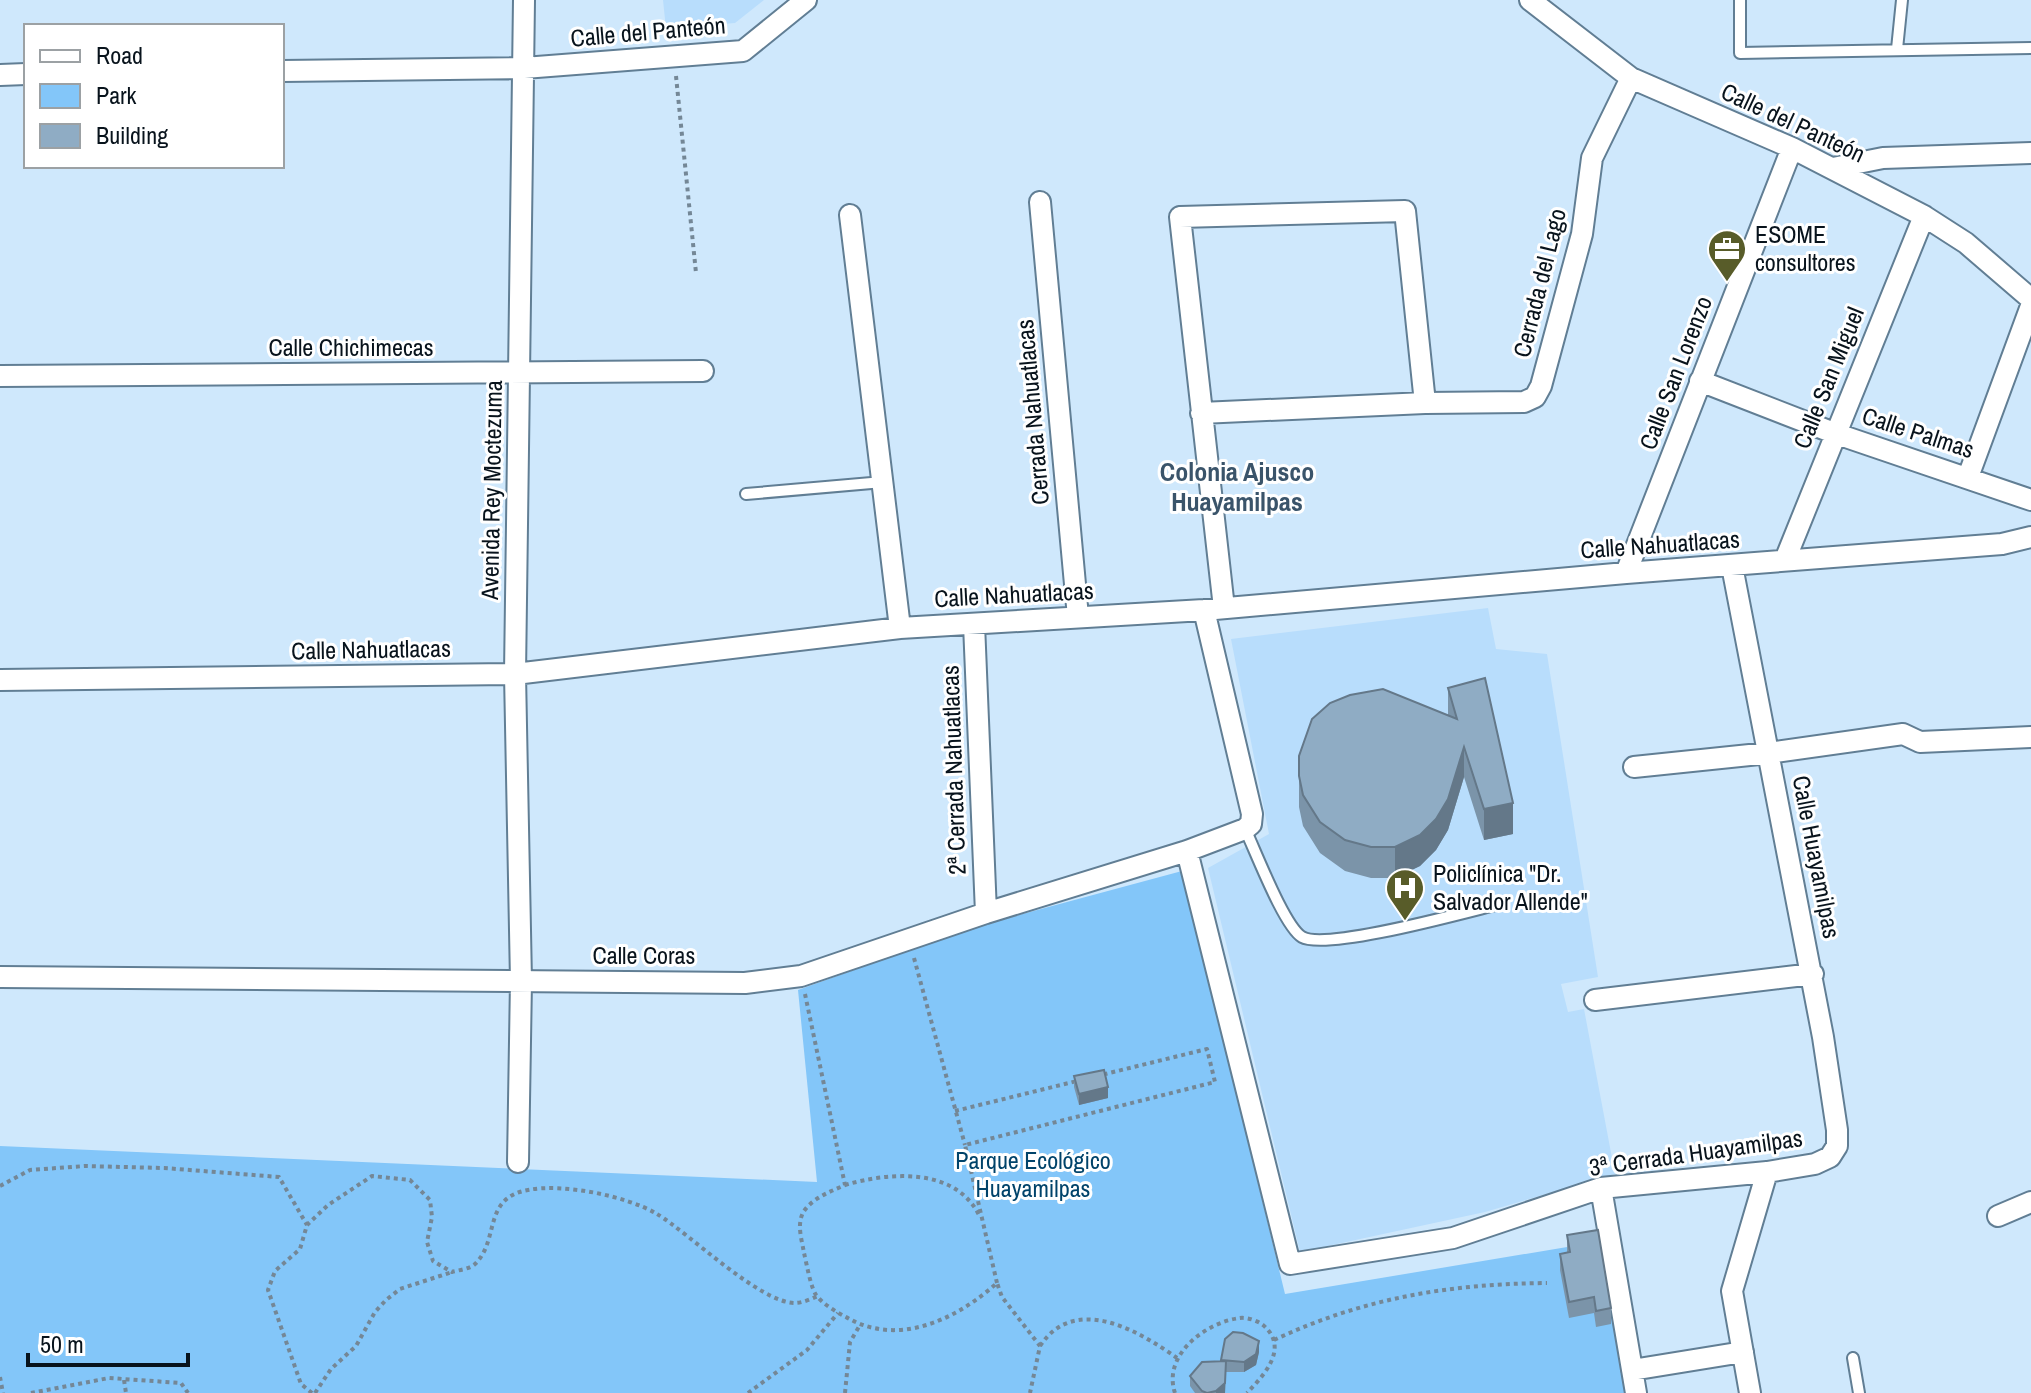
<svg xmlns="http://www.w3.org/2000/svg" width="2031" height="1393" font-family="'Archivo Narrow',sans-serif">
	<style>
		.built { fill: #b8ddfc }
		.green { fill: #83c6f9 }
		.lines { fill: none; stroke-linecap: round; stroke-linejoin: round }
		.lane-casing { stroke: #617e94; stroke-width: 14 }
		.street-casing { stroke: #617e94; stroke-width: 24 }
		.path { stroke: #748796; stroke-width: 4; stroke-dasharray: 4 4; stroke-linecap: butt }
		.lane { stroke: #fff; stroke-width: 10 }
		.street { stroke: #fff; stroke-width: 20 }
		.wall { fill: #7b94a9 }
		.shaded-wall { fill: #647889 }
		.building { fill: #8facc4; stroke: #647889; stroke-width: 2 }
		.labels { text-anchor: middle; stroke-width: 6; stroke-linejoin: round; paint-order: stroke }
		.street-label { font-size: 24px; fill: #08131c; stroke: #fff }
		.poi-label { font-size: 24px; fill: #08131c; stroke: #fff; text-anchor: start }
		.park-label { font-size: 24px; fill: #00436a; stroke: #fff }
		.neighbourhood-label { font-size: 26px; font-weight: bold; fill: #3a546a; stroke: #fff }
	</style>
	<rect width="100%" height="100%" fill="#cfe8fc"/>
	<path class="built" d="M663,0H764L735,23L666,29Z
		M1488,608L1496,649L1547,654L1598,977L1561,984L1568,1012L1584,1009L1615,1174L1485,1212L1300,1252L1208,868L1269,834L1231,639Z"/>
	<path class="green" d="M1182,871L1285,1294L1603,1241L1630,1393H0V1146L817,1182L798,990L974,927Z"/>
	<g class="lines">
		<defs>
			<path id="lane" d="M1740,0V53L2031,48
				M1897,49L1902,0
				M746,494L883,482
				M1245,829C1256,852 1284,926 1302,937C1326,951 1466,912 1499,904
				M1853,1358L1859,1393"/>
			<path id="street" d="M1530,0L1631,78L1792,148L1924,216L1966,243L2031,299
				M282,71L524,68L743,51L806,0
				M0,75L26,74
				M1833,168L1883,158L2031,153
				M1040,202L1078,617
				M850,215L900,628
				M0,376L703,371
				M1700,381L1834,433L2031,500
				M1201,413L1425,403L1524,402L1535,397L1541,386L1582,234L1592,158L1631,78
				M1968,477L2031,306
				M1785,560L1924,216
				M1626,573L1792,148
				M1224,608L1180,217L1405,211L1425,403
				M974,624L986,913
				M0,680L515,674L900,628L1204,610L1626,573L2002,544L2031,537
				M1634,767L1769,753L1903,734L1920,742L2031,737
				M1187,851L1290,1264L1453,1238L1601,1188L1767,1172L1815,1164L1830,1157L1837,1146V1130L1823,1037L1732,566
				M0,977L745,983L801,976L986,913L1187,851L1245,829L1251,824L1252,814L1204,610
				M1595,1000L1813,974
				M518,1162L521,981L515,674L524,0
				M1601,1188L1636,1393
				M1998,1216L2031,1202
				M1632,1370L1743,1352
				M1750,1393L1732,1291L1767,1172"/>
		</defs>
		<use href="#lane" class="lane-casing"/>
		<use href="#street" class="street-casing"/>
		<path class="path" d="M676,76L696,273
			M914,958L965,1145
			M805,994L845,1185C830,1192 814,1197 804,1211C796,1224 802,1240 804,1253C807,1265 810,1285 816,1295C823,1304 836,1312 846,1317C898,1348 957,1319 997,1283L1002,1297L1040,1346L1030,1393
			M955,1111L1077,1081
			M845,1185C889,1172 955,1167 979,1215
			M0,1186L30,1170L85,1166L164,1168L279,1177L307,1225
			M997,1283L965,1145L1215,1082L1207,1049L1101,1075
			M1274,1340C1364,1298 1448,1284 1547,1283
			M1040,1346C1075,1293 1139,1331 1177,1358
			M0,1377L3,1393
			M124,1380L126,1393
			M31,1393L109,1378L181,1383L188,1393
			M312,1393L301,1384L268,1290L275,1271L300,1249L307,1225L328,1205L372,1176L410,1180L430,1200L432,1217L427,1242L433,1261L452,1272C459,1270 470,1269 475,1264C500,1240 482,1198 528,1190C563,1183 627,1196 657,1214C690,1234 760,1303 795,1303C802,1303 811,1299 818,1296
			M315,1393L331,1369L356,1346L375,1312L386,1300L400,1289L452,1272
			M748,1393L807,1350L838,1313
			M845,1393L850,1342L860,1325
			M1175,1393C1162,1355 1206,1322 1240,1318C1247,1317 1258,1321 1263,1325C1290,1348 1264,1375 1247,1393"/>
		<use href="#lane" class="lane"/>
		<use href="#street" class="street"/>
	</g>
	<path class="wall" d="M1448,688L1513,834L1484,840L1464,777L1448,830L1436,850L1420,866L1395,878H1371L1345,871L1320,853L1303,826L1299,807V756L1448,715Z
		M1074,1076L1108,1098L1079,1105L1074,1087Z
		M1567,1235L1611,1308V1324L1596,1327L1594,1313L1569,1318L1560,1270V1254L1567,1253Z
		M1259,1352L1256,1365L1244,1372H1226L1225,1393H1195L1190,1386V1376L1221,1361Z"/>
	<path class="shaded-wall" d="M1464,747V777L1448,830L1436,850L1420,866L1395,878V847Z
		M1513,803V834L1484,840V809Z
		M1108,1087V1098L1079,1105V1094Z
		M1259,1341V1352L1256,1365L1244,1372V1362Z
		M1226,1361L1225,1393H1216V1391Z"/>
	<path class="building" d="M1485,678L1513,803L1484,809L1464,747L1448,799L1436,819L1420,835L1395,847H1371L1345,840L1320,822L1303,795L1299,776V756L1312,719L1330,703L1350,695L1383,689L1457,719L1448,688Z
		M1104,1070L1108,1087L1079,1094L1074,1076Z
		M1598,1230L1611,1308L1596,1311L1594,1297L1569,1302L1560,1254L1570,1252L1567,1235Z
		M1233,1332L1243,1333L1259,1341L1256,1354L1244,1362L1221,1360L1225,1339Z
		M1226,1361L1225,1383L1216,1391L1207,1393L1202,1391L1190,1376L1202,1362Z"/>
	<defs>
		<symbol id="office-pin" viewBox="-11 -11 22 30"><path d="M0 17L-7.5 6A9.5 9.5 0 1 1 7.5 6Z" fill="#585c29" stroke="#fff"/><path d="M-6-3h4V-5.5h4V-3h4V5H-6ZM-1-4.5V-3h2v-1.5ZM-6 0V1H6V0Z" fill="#fff"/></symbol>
		<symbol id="hospital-pin" viewBox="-11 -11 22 30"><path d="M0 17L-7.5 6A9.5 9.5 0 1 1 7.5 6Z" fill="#585c29" stroke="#fff"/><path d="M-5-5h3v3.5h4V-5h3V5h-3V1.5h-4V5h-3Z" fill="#fff"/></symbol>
	</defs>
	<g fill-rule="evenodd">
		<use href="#office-pin" x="1705" y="227" width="44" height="60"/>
		<use href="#hospital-pin" x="1383" y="866" width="44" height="60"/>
	</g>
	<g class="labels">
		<g class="street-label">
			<text transform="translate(648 32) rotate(-5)" y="8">Calle del Panteón</text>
			<text transform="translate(1793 123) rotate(25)" y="8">Calle del Panteón</text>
			<text transform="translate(1540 283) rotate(-76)" y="8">Cerrada del Lago</text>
			<text x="351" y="356">Calle Chichimecas</text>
			<text transform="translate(1676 373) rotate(-69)" y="8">Calle San Lorenzo</text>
			<text transform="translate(1829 378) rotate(-68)" y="8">Calle San Miguel</text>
			<text transform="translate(1033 412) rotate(-95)" y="8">Cerrada Nahuatlacas</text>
			<text transform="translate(1918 433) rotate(18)" y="8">Calle Palmas</text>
			<text transform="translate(492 490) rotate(-89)" y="8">Avenida Rey Moctezuma</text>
			<text transform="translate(1660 545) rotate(-4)" y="8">Calle Nahuatlacas</text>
			<text transform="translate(1014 595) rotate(-3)" y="8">Calle Nahuatlacas</text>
			<text transform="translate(371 650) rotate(-1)" y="8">Calle Nahuatlacas</text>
			<text transform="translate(954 770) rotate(-92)" y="8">2ª Cerrada Nahuatlacas</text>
			<text transform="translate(1816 857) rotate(79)" y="8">Calle Huayamilpas</text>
			<text x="644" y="964">Calle Coras</text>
			<text transform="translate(1696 1153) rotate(-8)" y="8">3ª Cerrada Huayamilpas</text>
		</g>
		<g class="poi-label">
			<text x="1755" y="243">ESOME<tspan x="1755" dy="28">consultores</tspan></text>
			<text x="1433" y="882">Policlínica "Dr.<tspan x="1433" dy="28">Salvador Allende"</tspan></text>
		</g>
		<g class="park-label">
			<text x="1033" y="1169">Parque Ecológico<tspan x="1033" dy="28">Huayamilpas</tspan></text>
		</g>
		<g class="neighbourhood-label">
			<text x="1237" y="481">Colonia Ajusco<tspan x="1237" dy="30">Huayamilpas</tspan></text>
		</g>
	</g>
	<rect x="24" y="24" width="260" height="144" fill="#ffffff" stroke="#9ca1a4" stroke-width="2"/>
	<rect x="40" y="50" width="40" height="12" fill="#ffffff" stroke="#9ca1a4" stroke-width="2"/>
	<text x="96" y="64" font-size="24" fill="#08131c">Road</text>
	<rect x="40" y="84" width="40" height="24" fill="#83c6f9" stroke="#9ca1a4" stroke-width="2"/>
	<text x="96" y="104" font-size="24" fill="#08131c">Park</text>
	<rect x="40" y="124" width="40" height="24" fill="#8facc4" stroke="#9ca1a4" stroke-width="2"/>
	<text x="96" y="144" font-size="24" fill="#08131c">Building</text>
	<path d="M28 1353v12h160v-12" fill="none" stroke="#08131c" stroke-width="4"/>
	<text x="40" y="1353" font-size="24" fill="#08131c" stroke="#ffffff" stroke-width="6" paint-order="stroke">50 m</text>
</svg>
